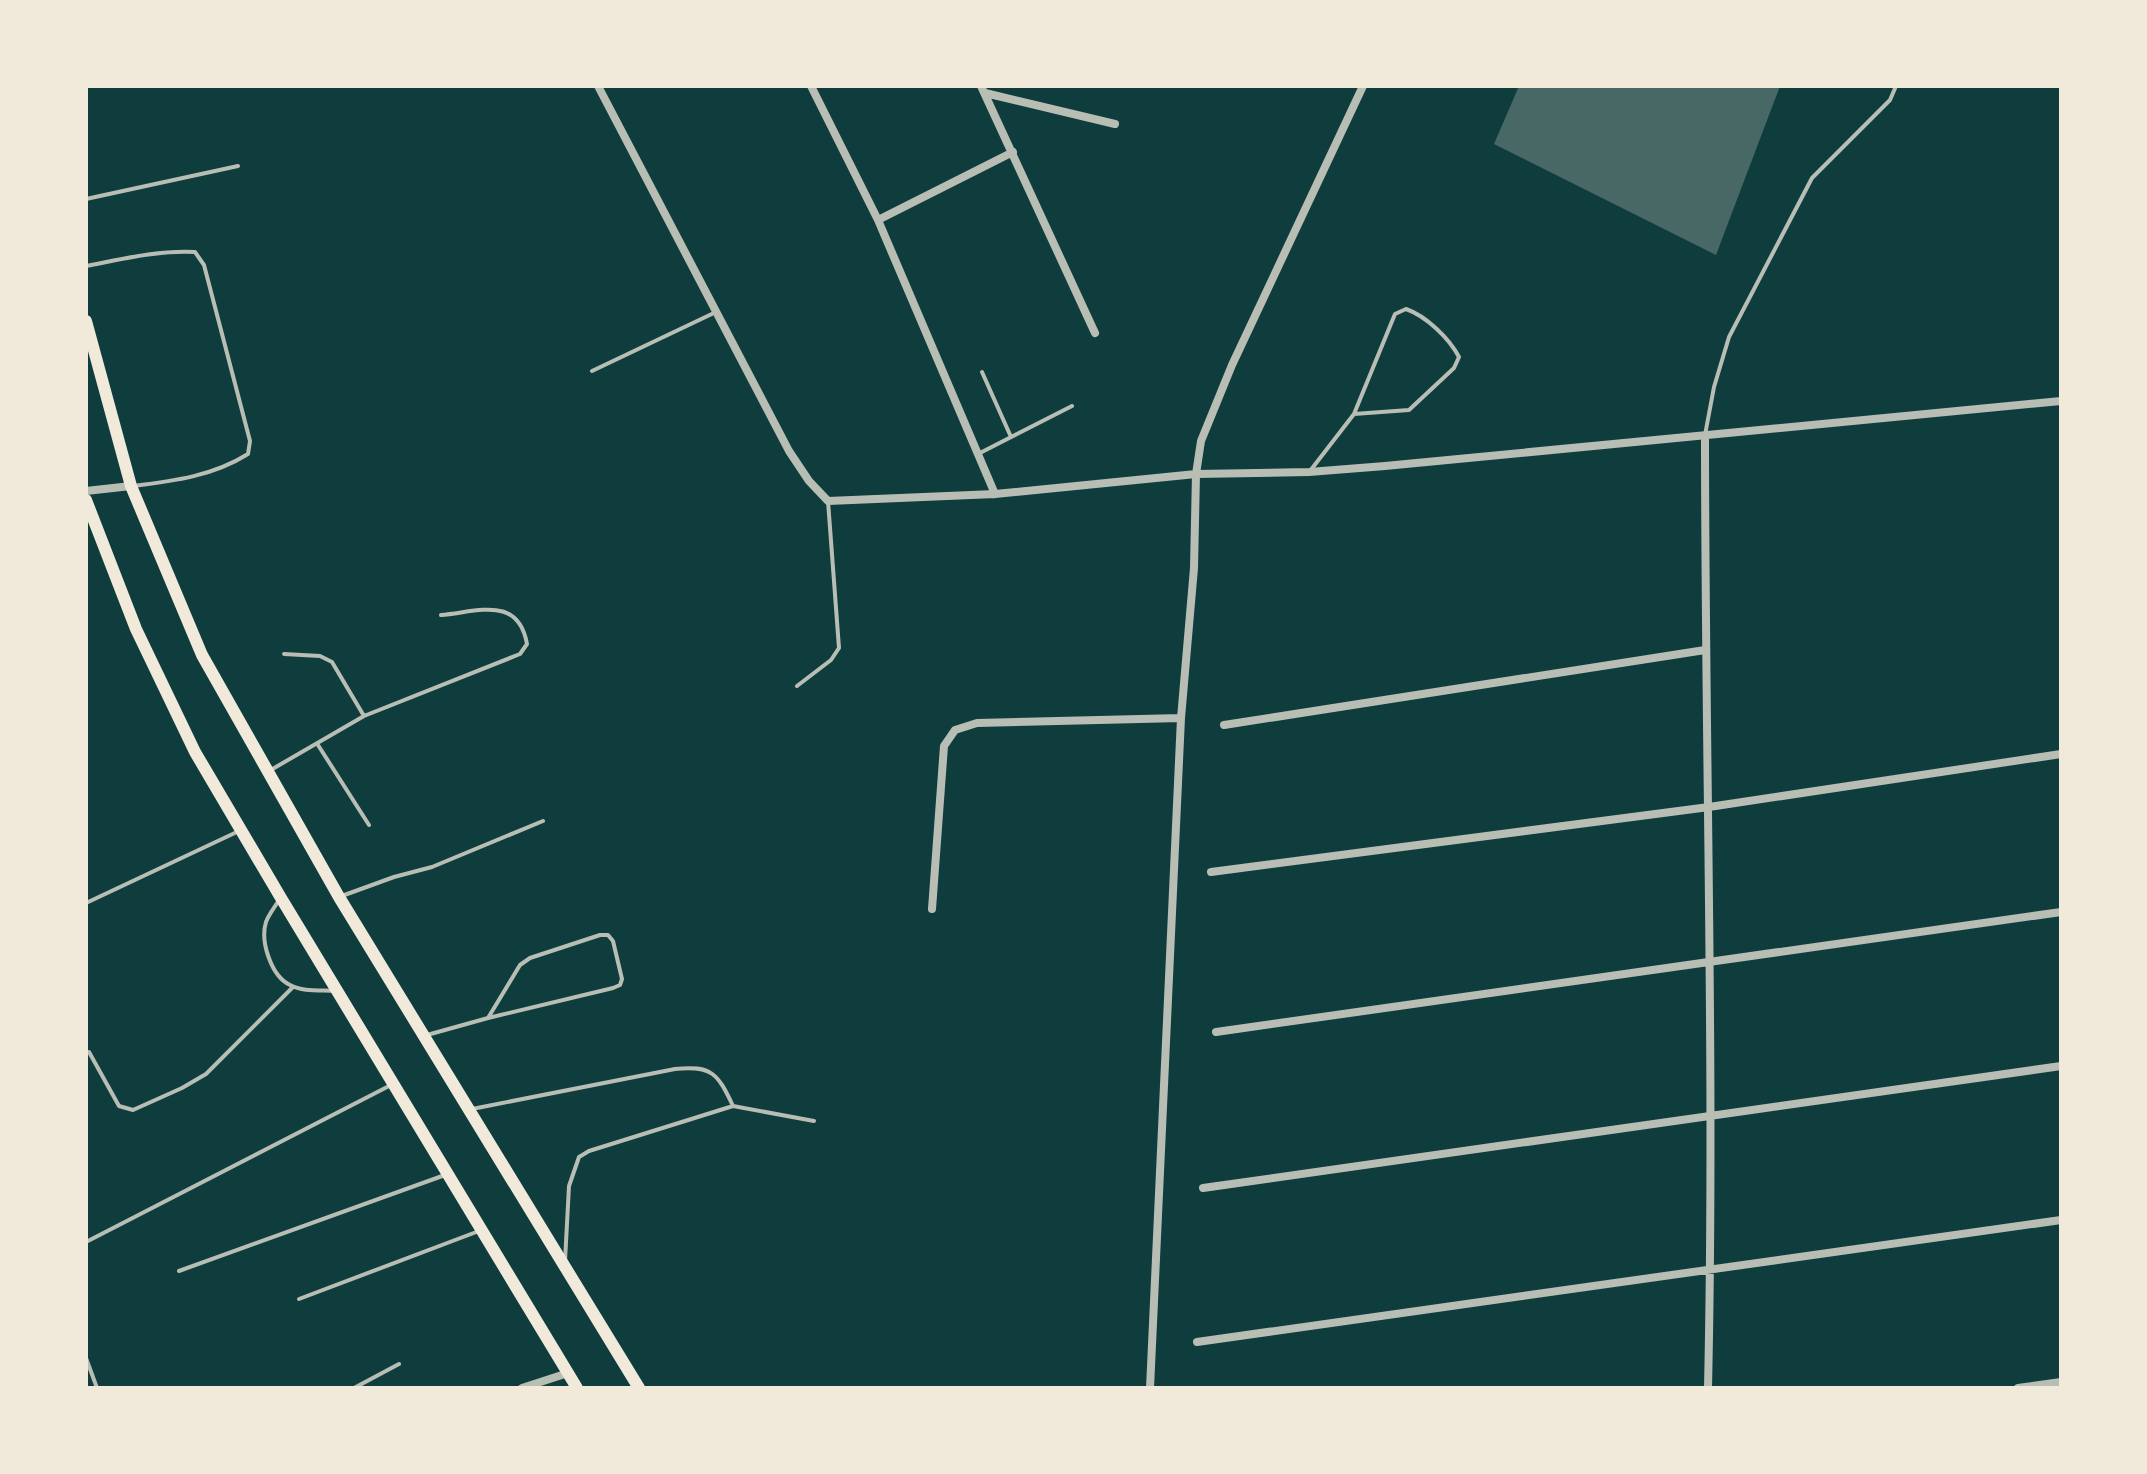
<svg xmlns="http://www.w3.org/2000/svg" width="2147" height="1474" font-family="Inter,sans-serif">
	<style>
		.building { fill: #486865 }
		.lines { fill: none; stroke-linecap: round; stroke-linejoin: round }
		.service { stroke: #b8beb3; stroke-width: 4 }
		.minor { stroke: #b8beb3; stroke-width: 8 }
		.secondary { stroke: #f1e9da; stroke-width: 12 }
	</style>
	<rect width="100%" height="100%" fill="#0f3d3e"/>
	<path class="building" d="M1519,86H1780L1716,255L1494,144Z"/>
	<g class="lines">
		<path class="service" d="M86,199L238,166
			M86,266C122,259 159,250 195,252L204,265L250,441L248,454C213,476 174,481 133,486
			M592,371L716,312
			M982,372L1011,437
			M1705,435L1714,387L1729,337L1812,178L1890,100L1896,86
			M978,454L1072,406
			M1310,471L1354,414L1395,314L1406,309C1426,316 1449,338 1459,357L1454,368L1409,410L1354,414
			M284,654L320,656L332,662L364,716
			M797,686L831,660L839,648L828,501
			M318,745L369,825
			M269,771L364,716L520,654L527,644C518,595 478,612 441,615
			M339,897L394,877L432,867L543,821
			M279,900C275,907 269,914 266,922C260,941 271,976 290,985C303,992 320,990 335,991
			M86,903L239,831
			M427,1035L488,1018L613,988L620,985L622,979L613,941L608,935H600L530,958L520,965L488,1018
			M89,1052L119,1106L133,1110L182,1088L206,1074L293,987
			M472,1109L675,1069C712,1065 718,1074 733,1106
			M86,1242L391,1085
			M565,1261L569,1186L579,1157L589,1151L733,1106L814,1121
			M179,1271L445,1175
			M299,1299L479,1231
			M86,1358L97,1388
			M354,1388L399,1364"/>
		<path class="minor" d="M598,86L789,451L809,481L828,501L995,494L1196,474L1309,472L1385,466L2061,401
			M811,86L878,220L995,494
			M981,86L1095,333
			M985,93L1115,124
			M878,220L1013,152
			M1705,436C1705,753 1715,1071 1708,1388
			M86,491L131,486
			M1224,725L1705,650
			M1211,872L1709,807L2061,754
			M932,909L944,746L955,730L977,723L1181,718
			M1216,1032L2061,912
			M1203,1188L2061,1066
			M1197,1342L2061,1220
			M522,1388L568,1373
			M1150,1388L1181,718L1194,568L1196,474L1201,441L1232,365L1363,86
			M2018,1388L2061,1382"/>
		<path class="secondary" d="M86,321L131,486L202,655L339,897L639,1388
			M86,500L136,629L195,752L281,898L577,1388"/>
	</g>
	<rect width="2147" height="1474" fill="none" stroke="#f1e9da" stroke-width="176"/>
</svg>
